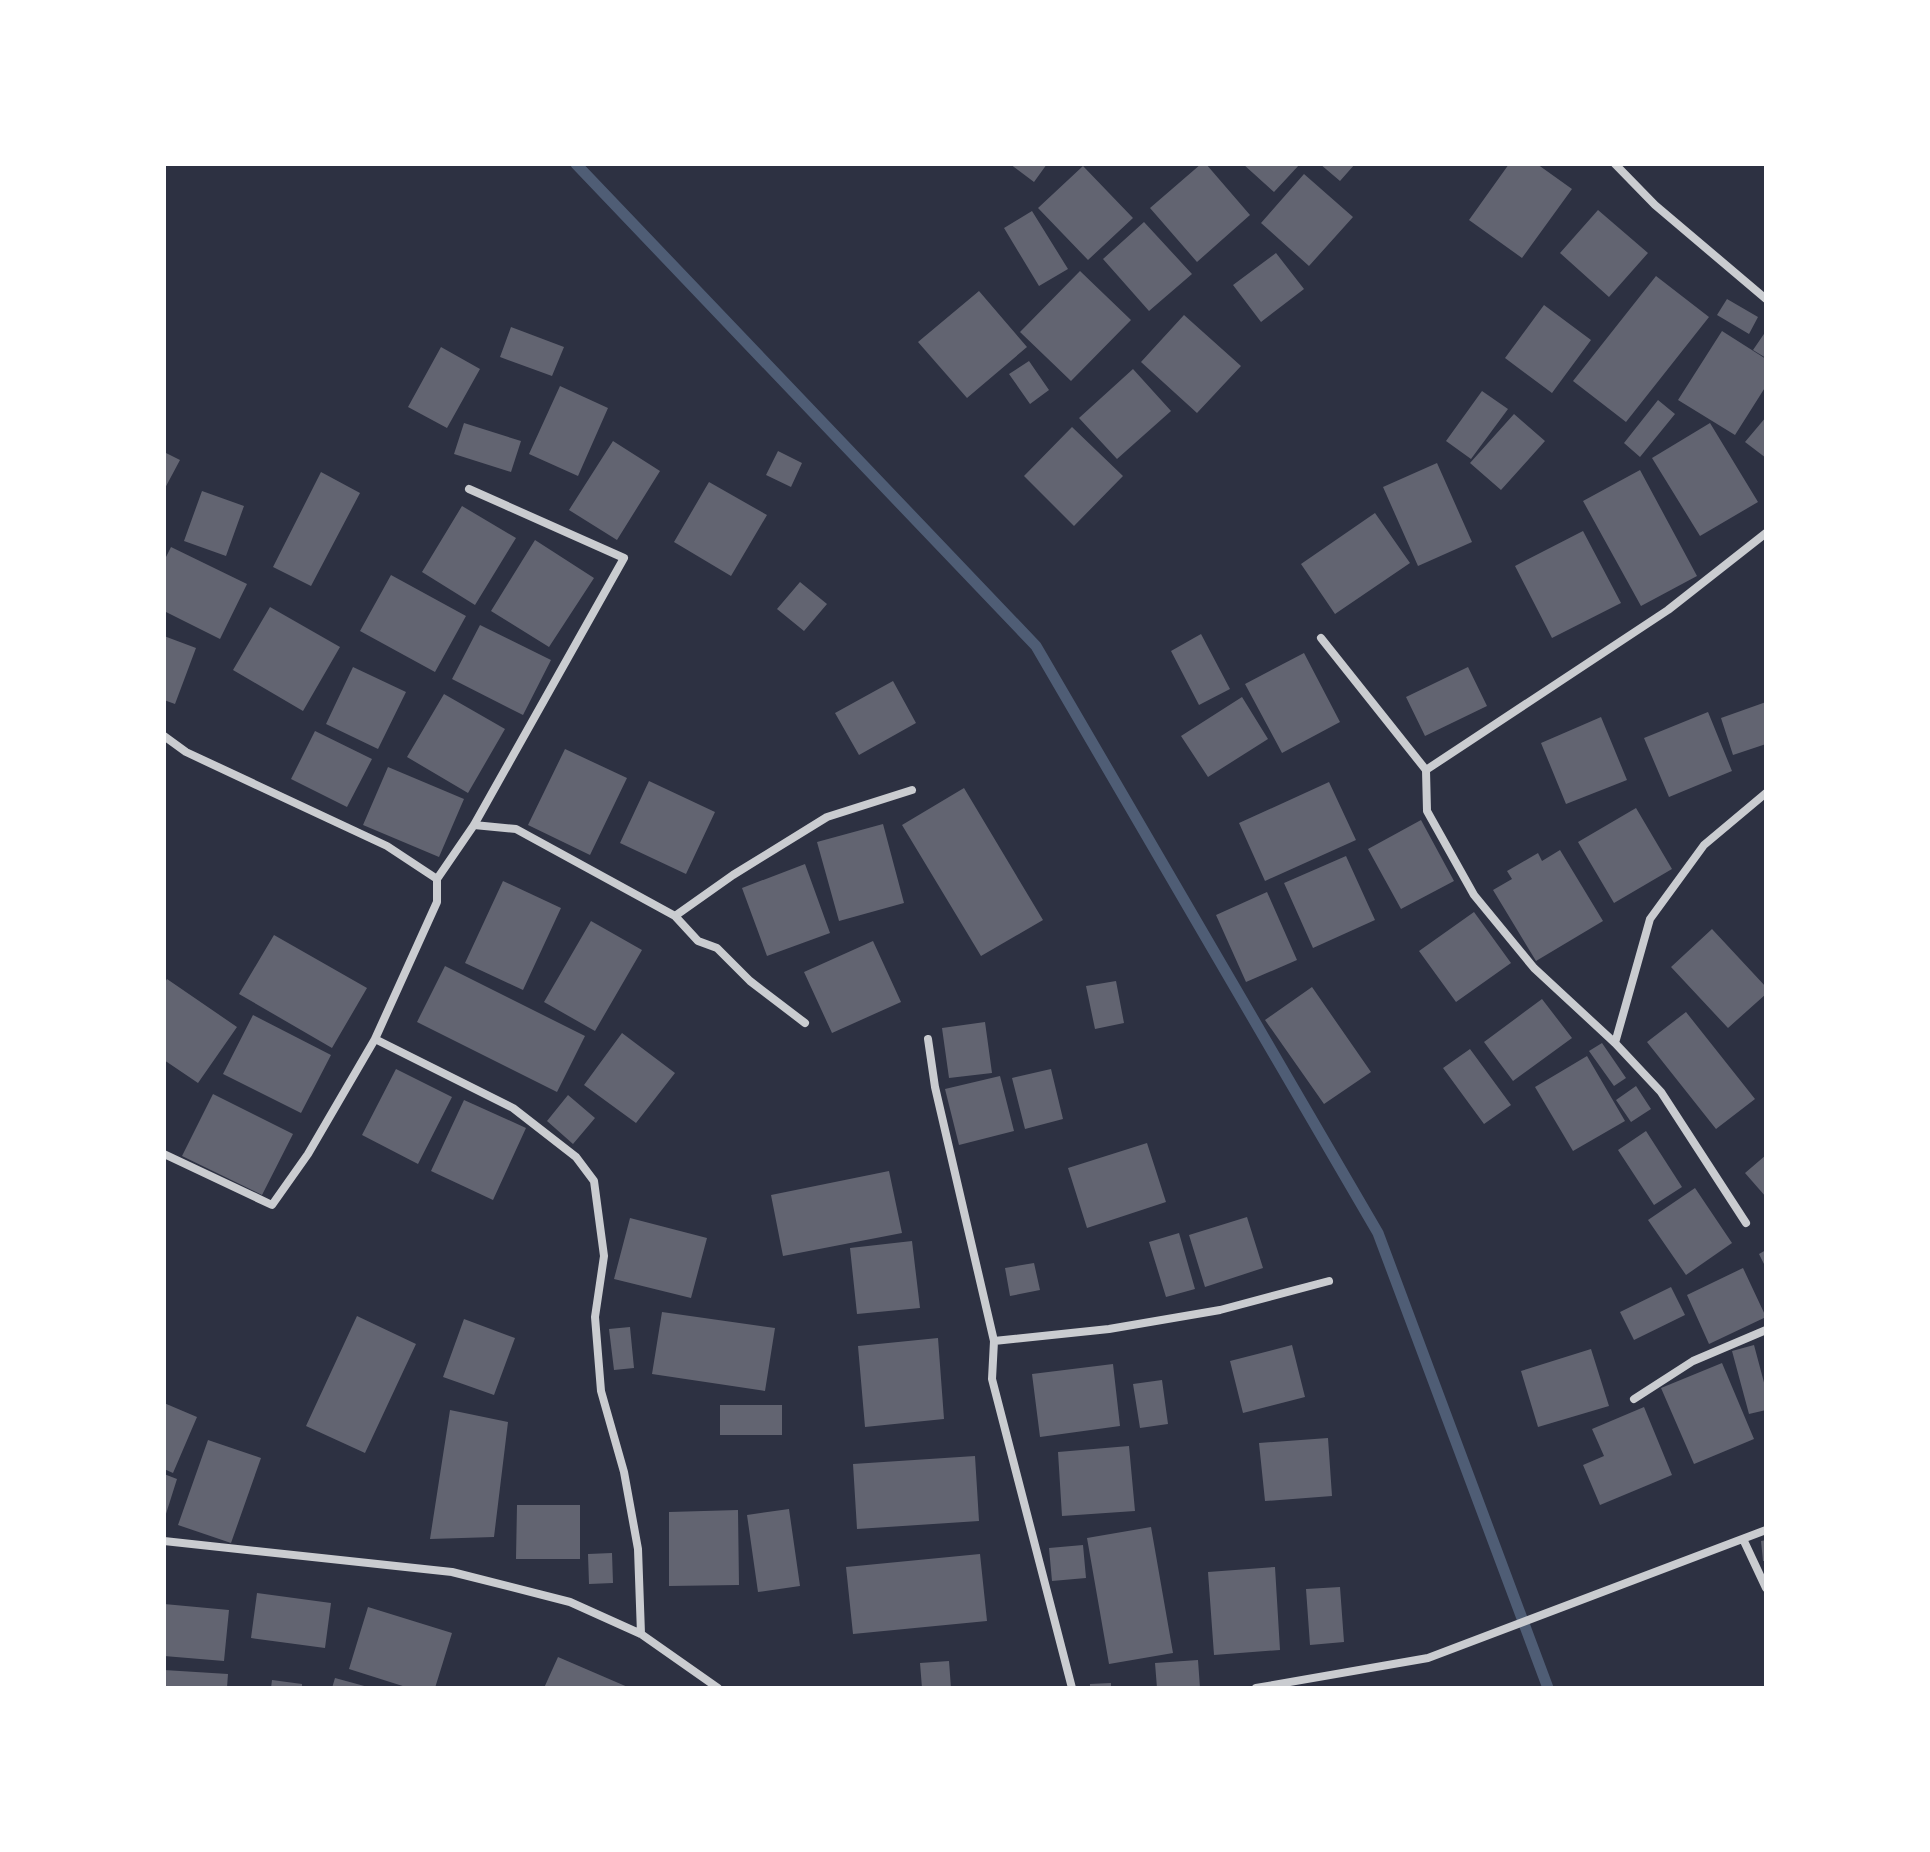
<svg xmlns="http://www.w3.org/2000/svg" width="1930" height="1852" font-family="'Open Sans',sans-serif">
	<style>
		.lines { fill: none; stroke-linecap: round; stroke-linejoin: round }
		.stream { stroke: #4f5d75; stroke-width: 11 }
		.building { fill: #626471 }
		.minor { stroke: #caccd0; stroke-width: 8 }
	</style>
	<rect width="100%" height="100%" fill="#2d3142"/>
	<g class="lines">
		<path class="stream" d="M576,164L1036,646L1378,1233L1548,1688"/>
	</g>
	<path class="building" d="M1010,164H1047L1034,182Z
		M1201,164H1206L1250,215L1197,262L1150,208Z
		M1243,164H1300L1274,192Z
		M1320,164H1355L1340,181Z
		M1509,164H1537L1572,189L1522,258L1469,220Z
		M1083,166L1133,218L1088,260L1038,208Z
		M1304,174L1353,217L1309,266L1261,223Z
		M1598,210L1648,253L1609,297L1560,253Z
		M1032,211L1068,269L1039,286L1004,228Z
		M1144,222L1192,274L1149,311L1103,259Z
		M1276,253L1304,289L1261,322L1233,285Z
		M1080,271L1131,320L1071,381L1020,332Z
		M1656,276L1709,317L1626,422L1573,381Z
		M979,291L1027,347L967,398L918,342Z
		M1727,299L1758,317L1749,334L1717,315Z
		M1544,305L1591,340L1552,393L1505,358Z
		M1184,315L1241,366L1197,413L1141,362Z
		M511,327L564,347L552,376L500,357Z
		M1722,331L1766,359V386L1735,435L1678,400Z
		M1766,331V358L1753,350Z
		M441,347L480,369L447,428L408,407Z
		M1029,361L1049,390L1030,404L1009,374Z
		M1133,369L1171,411L1117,459L1079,418Z
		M560,386L608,408L578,476L529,454Z
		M1482,391L1508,409L1471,459L1446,441Z
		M1658,400L1675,414L1640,457L1624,443Z
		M1514,414L1545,441L1501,490L1470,463Z
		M1766,417V458L1745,442Z
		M464,423L521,441L511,472L454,454Z
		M1710,423L1758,502L1700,536L1652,458Z
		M1072,427L1123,476L1074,526L1024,476Z
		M613,441L660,471L617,540L569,510Z
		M778,451L802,463L791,487L766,475Z
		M164,452L180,460L164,490Z
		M1437,463L1472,542L1418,566L1383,487Z
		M1640,470L1697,576L1641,606L1583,501Z
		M321,472L360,493L311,586L273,567Z
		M709,482L767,515L731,576L674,542Z
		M202,491L244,506L226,556L184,541Z
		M462,506L516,538L475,605L422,572Z
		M1375,513L1410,563L1335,614L1301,564Z
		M1583,531L1621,603L1552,638L1515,566Z
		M535,540L594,578L549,647L491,611Z
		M171,547L247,584L220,639L164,611V561Z
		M391,575L466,616L435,672L360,631Z
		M800,582L827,604L804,631L777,609Z
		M270,607L340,647L303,711L233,670Z
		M480,625L551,660L523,715L452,679Z
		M1201,634L1230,689L1199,705L1171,651Z
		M164,636L196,648L175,704L164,700Z
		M1304,653L1340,722L1282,753L1245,684Z
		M353,667L406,692L378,749L326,724Z
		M1468,667L1487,706L1425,736L1406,697Z
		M893,681L916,723L859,755L835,713Z
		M444,694L505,729L468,793L407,757Z
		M1242,697L1268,739L1208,777L1181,736Z
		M1766,702V744L1733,755L1721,718Z
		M1708,712L1732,771L1669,797L1644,738Z
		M1601,717L1627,780L1566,804L1541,743Z
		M315,731L372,759L347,807L291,779Z
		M565,749L627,778L590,855L528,825Z
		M388,767L464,799L439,857L363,825Z
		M649,781L715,812L686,874L620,843Z
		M1329,782L1356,840L1265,881L1239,823Z
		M964,788L1043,920L981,956L902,825Z
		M1636,808L1672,869L1614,903L1578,842Z
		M1421,820L1454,881L1401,909L1368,849Z
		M883,824L904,903L839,921L817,842Z
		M1560,850L1603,921L1536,961L1493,890L1512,879L1507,871L1538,853L1542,861Z
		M1346,856L1375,920L1313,948L1284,883Z
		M805,864L830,933L767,956L742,888Z
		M503,881L561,908L523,990L465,963Z
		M1267,892L1297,960L1246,982L1216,915Z
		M1474,912L1511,963L1456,1002L1419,951Z
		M591,921L642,950L595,1031L544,1002Z
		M1712,929L1766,987V994L1728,1028L1671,967Z
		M274,935L367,988L332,1048L239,994Z
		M873,941L901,1002L832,1033L804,972Z
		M445,966L585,1036L557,1092L417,1022Z
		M167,979L237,1027L198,1083L164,1060V984Z
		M1116,981L1124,1023L1095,1029L1086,986Z
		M1312,987L1371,1072L1324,1104L1265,1020Z
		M1542,999L1572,1038L1513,1081L1484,1042Z
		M1686,1012L1755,1099L1716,1129L1647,1042Z
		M253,1015L331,1055L301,1113L223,1074Z
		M985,1022L992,1073L949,1078L942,1028Z
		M622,1033L675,1073L636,1123L584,1085Z
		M1602,1043L1626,1078L1614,1086L1589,1051Z
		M1470,1049L1511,1105L1484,1124L1443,1068Z
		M1587,1056L1625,1121L1573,1151L1535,1087Z
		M396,1069L452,1097L418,1164L362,1135Z
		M1051,1069L1063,1119L1025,1129L1012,1078Z
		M1000,1076L1014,1131L959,1145L945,1089Z
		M1636,1086L1651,1109L1631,1122L1616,1100Z
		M213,1094L293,1134L262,1195L182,1156Z
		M568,1095L595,1118L573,1144L547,1121Z
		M464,1100L526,1128L493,1200L431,1171Z
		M1646,1131L1682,1187L1654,1205L1618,1150Z
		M1147,1143L1166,1202L1087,1228L1068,1168Z
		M1766,1155V1197L1745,1173Z
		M889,1171L902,1233L783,1256L771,1195Z
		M1695,1188L1732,1243L1686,1275L1648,1220Z
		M1247,1217L1263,1268L1205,1287L1189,1235Z
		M630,1218L707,1238L691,1298L614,1279Z
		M1179,1233L1195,1289L1166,1297L1149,1242Z
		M912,1241L920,1308L857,1314L850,1248Z
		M1766,1250V1268L1759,1254Z
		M1034,1263L1040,1290L1010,1296L1005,1268Z
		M1743,1268L1766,1317L1709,1344L1687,1295Z
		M1671,1287L1685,1315L1634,1340L1620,1312Z
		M662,1312L775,1328L765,1391L652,1374Z
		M357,1316L416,1344L365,1453L306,1426Z
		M464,1319L515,1338L494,1395L443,1377Z
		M630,1327L634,1368L614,1370L609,1329Z
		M938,1338L944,1419L865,1427L858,1346Z
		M1292,1345L1305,1397L1243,1413L1230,1361Z
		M1754,1345L1766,1390V1410L1749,1414L1732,1351Z
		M1591,1349L1609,1406L1538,1427L1521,1371Z
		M1722,1363L1754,1439L1694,1464L1661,1388Z
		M1113,1364L1120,1426L1040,1437L1032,1374Z
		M1162,1380L1168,1424L1140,1428L1133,1384Z
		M164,1403L197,1417L173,1473L164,1469Z
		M720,1405H782V1435H720Z
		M1644,1407L1672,1475L1600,1505L1583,1465L1604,1456L1592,1429Z
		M450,1410L508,1422L494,1537L430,1539Z
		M1328,1438L1332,1496L1265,1501L1259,1443Z
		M208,1440L261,1458L231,1543L178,1525Z
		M1129,1446L1135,1511L1062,1516L1058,1452Z
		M975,1456L979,1521L857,1529L853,1464Z
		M164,1474L177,1479L165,1517H164Z
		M517,1505H580V1559H516Z
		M789,1509L800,1586L758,1592L747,1515Z
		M738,1510L739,1585L669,1586V1512Z
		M1151,1527L1173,1653L1109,1664L1087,1538Z
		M1766,1540V1561H1763L1761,1541Z
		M1083,1545L1086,1578L1052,1581L1049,1548Z
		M612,1553L613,1583L589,1584L588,1554Z
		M980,1554L987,1621L853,1634L846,1567Z
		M1275,1567L1280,1650L1214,1655L1208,1572Z
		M1340,1587L1344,1642L1310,1645L1306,1589Z
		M257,1593L331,1603L325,1648L251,1638Z
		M164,1604L229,1610L224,1661L164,1656Z
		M368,1607L452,1633L435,1688H409L349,1669Z
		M558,1657L630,1688H544Z
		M1198,1660L1200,1688H1157L1155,1663Z
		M949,1661L951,1688H922L920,1663Z
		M164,1670L228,1674L227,1688H164Z
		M335,1678L368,1687V1688H332Z
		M272,1680L302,1684V1688H271Z
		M1111,1683V1688H1090V1684Z"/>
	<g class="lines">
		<path class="minor" d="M1615,164L1655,205L1766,299
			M469,489L624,558L474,825L437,879V902L375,1039L513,1108L576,1157L594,1181L604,1256L595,1317L601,1391L624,1472L638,1549L641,1634
			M1321,638L1426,770L1427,811L1474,895L1534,968L1615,1043L1661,1092L1746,1223
			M164,736L186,752L387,846L437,879
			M1426,770L1668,610L1766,533
			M474,825L516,829L675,916L698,941L717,948L750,981L805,1023
			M675,916L733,875L827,817L912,790
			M928,1039L935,1087L994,1341
			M1615,1043L1650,919L1704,845L1766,793
			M164,1154L272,1205L308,1154L375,1039
			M1634,1399L1693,1361L1766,1330
			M1743,1539L1766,1588
			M164,1541L452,1572L570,1602L641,1634L718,1688
			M1072,1688L992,1379L994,1341L1109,1329L1220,1310L1329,1281
			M1256,1688L1428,1658L1766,1530"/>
	</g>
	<rect width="1930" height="1852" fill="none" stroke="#ffffff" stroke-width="332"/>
</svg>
